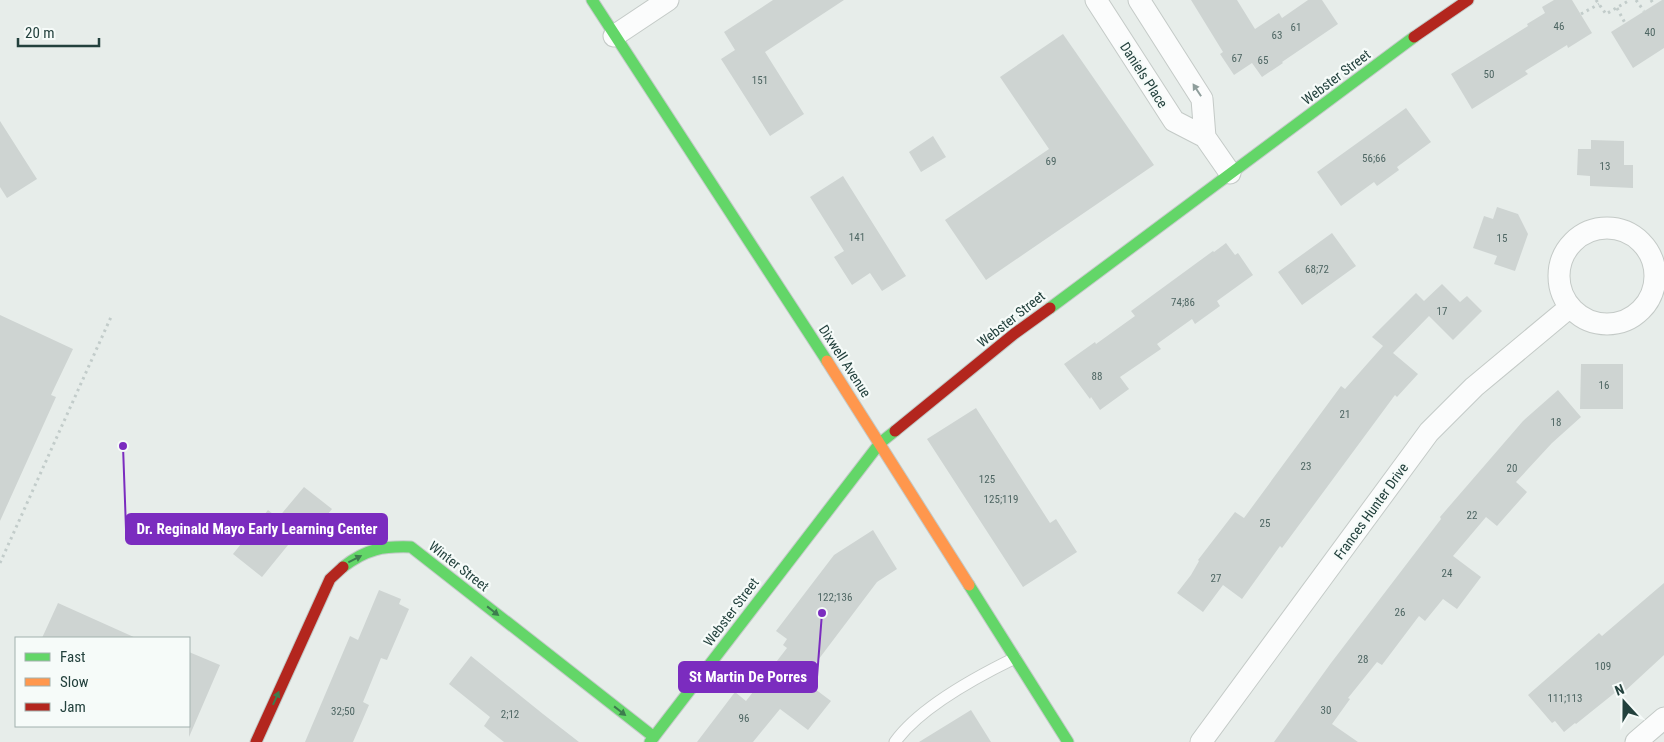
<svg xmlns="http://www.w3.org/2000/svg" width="1664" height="742" font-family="'Roboto Condensed',sans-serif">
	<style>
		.building { fill: #ced4d2 }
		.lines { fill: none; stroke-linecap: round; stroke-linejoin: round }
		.lane-casing { stroke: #c4cac7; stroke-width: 13 }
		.street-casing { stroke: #c4cac7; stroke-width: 23 }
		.fast-casing { stroke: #c3cac8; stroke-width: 13 }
		.slow-casing { stroke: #c3cac8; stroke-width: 13 }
		.jam-casing { stroke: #c3cac8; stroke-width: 13 }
		.path { stroke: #c2ccca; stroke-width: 3; stroke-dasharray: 2.5 4; stroke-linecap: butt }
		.lane { stroke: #fbfcfc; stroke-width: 11 }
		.street { stroke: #fbfcfc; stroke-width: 21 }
		.fast { stroke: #63d668; stroke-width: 11 }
		.slow { stroke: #ff974d; stroke-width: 11 }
		.jam { stroke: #b3261e; stroke-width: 11 }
		.oneway { fill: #8f9e9c }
		.oneway2 { fill: #3d7d4e }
		.labels { text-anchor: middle; stroke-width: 4.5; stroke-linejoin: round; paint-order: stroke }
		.number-label { font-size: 11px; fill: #4e6663 }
		.street-label { font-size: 14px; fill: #23413d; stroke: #f6fbf9 }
		.leader { fill: none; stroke: #7b2cbf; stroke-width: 2 }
		.callout-dot { fill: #7b2cbf; stroke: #f6fbf9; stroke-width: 2 }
		.callout { fill: #7b2cbf; stroke: #7b2cbf; stroke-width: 2 }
		.callout-label { font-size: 15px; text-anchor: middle; font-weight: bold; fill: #fff }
	</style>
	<rect width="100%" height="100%" fill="#e7edea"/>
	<path class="building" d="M773,0H844L765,52L804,114L770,136L721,59L735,50L724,32Z
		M1191,0H1237L1255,29L1279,13L1282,18L1308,0H1322L1338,24L1282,62L1283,63L1262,77L1252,63L1234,75L1220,54L1223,52Z
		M1554,0H1572L1592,33L1568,48L1567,45L1525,71L1528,74L1472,109L1451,74L1528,26L1527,24L1545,13L1542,7Z
		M1662,0H1664V48L1633,68L1611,32Z
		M1063,34L1154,165L986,280L945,220L1049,149L1000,77Z
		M1406,108L1431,142L1397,167L1399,170L1377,186L1374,182L1341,206L1317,172Z
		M0,121L37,179L7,198L0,187Z
		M933,136L946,157L921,172L909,152Z
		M1591,140L1624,141V165H1633V188L1590,186V176L1577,175L1578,149H1591Z
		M843,176L906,276L882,291L870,273L852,285L834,257L844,251L810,197Z
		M1497,207L1518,214L1528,234L1515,271L1494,264L1497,256L1473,248L1484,216L1493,219Z
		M1332,233L1356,266L1302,305L1278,272Z
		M1226,243L1235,255L1238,253L1253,275L1217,301L1220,306L1195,324L1192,319L1157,344L1161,349L1120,377L1129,389L1100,410L1091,397L1090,399L1064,364L1095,342L1096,344L1135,316L1131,311L1213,251L1214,252Z
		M1442,284L1460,302L1467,296L1482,311L1453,340L1429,316L1393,353L1418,374L1397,397L1395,395L1282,548L1280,546L1242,599L1223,585L1203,612L1177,593L1191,575L1199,561L1198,560L1235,512L1244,518L1341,386L1345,389L1383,346L1372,337L1416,293L1424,301Z
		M0,315L73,349L51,395L56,397L0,521Z
		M1581,364H1623V409H1580Z
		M1558,390L1581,417L1552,443L1516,482L1527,492L1497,526L1486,517L1453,556L1481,577L1457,609L1443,599L1425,621L1419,616L1382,665L1377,662L1348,698L1350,699L1332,724L1358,742H1274L1331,663L1441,519L1440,517L1523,421Z
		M976,408L1050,523L1056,519L1077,552L1023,587L927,439Z
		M304,487L332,509L306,541L297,534L262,577L233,554L268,510L278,518Z
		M873,530L897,569L877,582L803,680L831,701L808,730L780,709L753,742H697L735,692L746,701L787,648L783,645L787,639L776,631L834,555Z
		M1664,583V655L1625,691L1622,687L1576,724L1575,723L1564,732L1555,721L1552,723L1528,695L1599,633L1602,636Z
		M379,590L401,599L399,604L409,609L387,660L381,658L363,702L369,705L353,742H305L350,636L358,640Z
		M58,603L136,638H42Z
		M189,652L220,665L189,737Z
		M471,656L543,714L579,742H504L484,726L490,717L449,684Z
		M971,710L991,742H919Z"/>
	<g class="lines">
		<defs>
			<path id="lane" d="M895,742C920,707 976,677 1015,658"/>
			<path id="street" d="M1096,0L1174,121L1205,137L1230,173
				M1139,0L1202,99L1205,137
				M614,36L668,0
				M1559 276a48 48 0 1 1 96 0a48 48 0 1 1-96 0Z
				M1201,742L1429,432L1474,387L1570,307
				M1636,742L1664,718"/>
			<path id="fast" d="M592,0L827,361
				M1050,308L1414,37
				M343,567C366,549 383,546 411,547L654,737
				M969,585L1068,742
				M650,742L880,443L895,431"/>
			<path id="slow" d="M827,361L969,585"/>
			<path id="jam" d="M1414,37L1468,0
				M895,431L1014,334L1050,308
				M256,742L330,579L343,567"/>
		</defs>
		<use href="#lane" class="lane-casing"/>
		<use href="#street" class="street-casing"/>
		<use href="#fast" class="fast-casing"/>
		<use href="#slow" class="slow-casing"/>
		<use href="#jam" class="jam-casing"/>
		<path class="path" d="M1596,0L1606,14L1630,0
			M1636,0L1644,11
			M1651,0L1654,5
			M1617,8L1625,23
			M1581,14L1599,4
			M0,563L111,317"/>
		<use href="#lane" class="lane"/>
		<use href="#street" class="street"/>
		<use href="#fast" class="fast"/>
		<use href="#slow" class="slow"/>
		<use href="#jam" class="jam"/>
	</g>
	<defs><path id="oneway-solid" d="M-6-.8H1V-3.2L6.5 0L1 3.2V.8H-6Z" transform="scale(1.25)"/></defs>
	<use class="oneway" href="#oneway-solid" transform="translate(1197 90) rotate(-123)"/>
	<g class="oneway2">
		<use href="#oneway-solid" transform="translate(355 559) rotate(-27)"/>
		<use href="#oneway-solid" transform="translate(493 611) rotate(38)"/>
		<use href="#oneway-solid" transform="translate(276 698) rotate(-66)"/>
		<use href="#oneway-solid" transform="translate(620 711) rotate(38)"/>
	</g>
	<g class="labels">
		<g class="number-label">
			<text x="1559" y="30">46</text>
			<text x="1296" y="31">61</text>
			<text x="1650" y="36">40</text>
			<text x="1277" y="39">63</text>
			<text x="1237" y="62">67</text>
			<text x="1263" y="64">65</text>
			<text x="1489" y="78">50</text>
			<text x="760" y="84">151</text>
			<text x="1374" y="162">56;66</text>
			<text x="1051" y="165">69</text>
			<text x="1605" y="170">13</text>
			<text x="857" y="241">141</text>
			<text x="1502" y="242">15</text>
			<text x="1317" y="273">68;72</text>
			<text x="1183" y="306">74;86</text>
			<text x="1442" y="315">17</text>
			<text x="1097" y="380">88</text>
			<text x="1604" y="389">16</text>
			<text x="1345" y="418">21</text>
			<text x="1556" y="426">18</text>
			<text x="1306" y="470">23</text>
			<text x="1512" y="472">20</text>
			<text x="987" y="483">125</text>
			<text x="1001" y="503">125;119</text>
			<text x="1472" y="519">22</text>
			<text x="1265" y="527">25</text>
			<text x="1447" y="577">24</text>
			<text x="1216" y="582">27</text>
			<text x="835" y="601">122;136</text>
			<text x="1400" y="616">26</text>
			<text x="1363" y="663">28</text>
			<text x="1603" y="670">109</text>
			<text x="1565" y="702">111;113</text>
			<text x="1326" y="714">30</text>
			<text x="343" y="715">32;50</text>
			<text x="510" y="718">2;12</text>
			<text x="744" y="722">96</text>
		</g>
		<g class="street-label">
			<text transform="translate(1144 75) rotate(57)" y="5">Daniels Place</text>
			<text transform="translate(1336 77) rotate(-37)" y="5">Webster Street</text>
			<text transform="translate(1011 319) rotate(-38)" y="5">Webster Street</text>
			<text transform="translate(845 361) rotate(57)" y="5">Dixwell Avenue</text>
			<text transform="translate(1371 511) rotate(-54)" y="5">Frances Hunter Drive</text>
			<text transform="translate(459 566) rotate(38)" y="5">Winter Street</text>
			<text transform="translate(731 612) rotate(-53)" y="5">Webster Street</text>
		</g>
	</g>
	<path class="leader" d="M123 446L126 529M822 613L817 677"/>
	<g class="callout-dot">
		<circle cx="123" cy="446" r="5"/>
		<circle cx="822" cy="613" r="5"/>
	</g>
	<g class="callout">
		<rect x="126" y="514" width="261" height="30" rx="5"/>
		<rect x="679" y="662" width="138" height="30" rx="5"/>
	</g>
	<g class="callout-label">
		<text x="257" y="534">Dr. Reginald Mayo Early Learning Center</text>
		<text x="748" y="682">St Martin De Porres</text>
	</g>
	<rect x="15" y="637" width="175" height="90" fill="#f6fbf9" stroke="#a2b1ae"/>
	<rect x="25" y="653" width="25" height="8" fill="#63d668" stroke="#a2b1ae"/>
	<text x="60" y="662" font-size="15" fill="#23413d">Fast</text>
	<rect x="25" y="678" width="25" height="8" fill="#ff974d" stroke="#a2b1ae"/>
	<text x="60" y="687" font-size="15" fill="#23413d">Slow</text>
	<rect x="25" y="703" width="25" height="8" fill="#b3261e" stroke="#a2b1ae"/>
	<text x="60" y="712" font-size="15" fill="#23413d">Jam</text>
	<g transform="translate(1624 702) rotate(339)" stroke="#f6fbf9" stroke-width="4" paint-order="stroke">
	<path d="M0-4L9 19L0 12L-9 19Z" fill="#23413d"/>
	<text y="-8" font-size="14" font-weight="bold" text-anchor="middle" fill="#23413d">N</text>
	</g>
	<path d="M18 38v8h81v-8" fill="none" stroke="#23413d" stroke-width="2.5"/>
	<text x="25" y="38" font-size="15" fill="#23413d" stroke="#f6fbf9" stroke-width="4" paint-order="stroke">20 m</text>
</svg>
